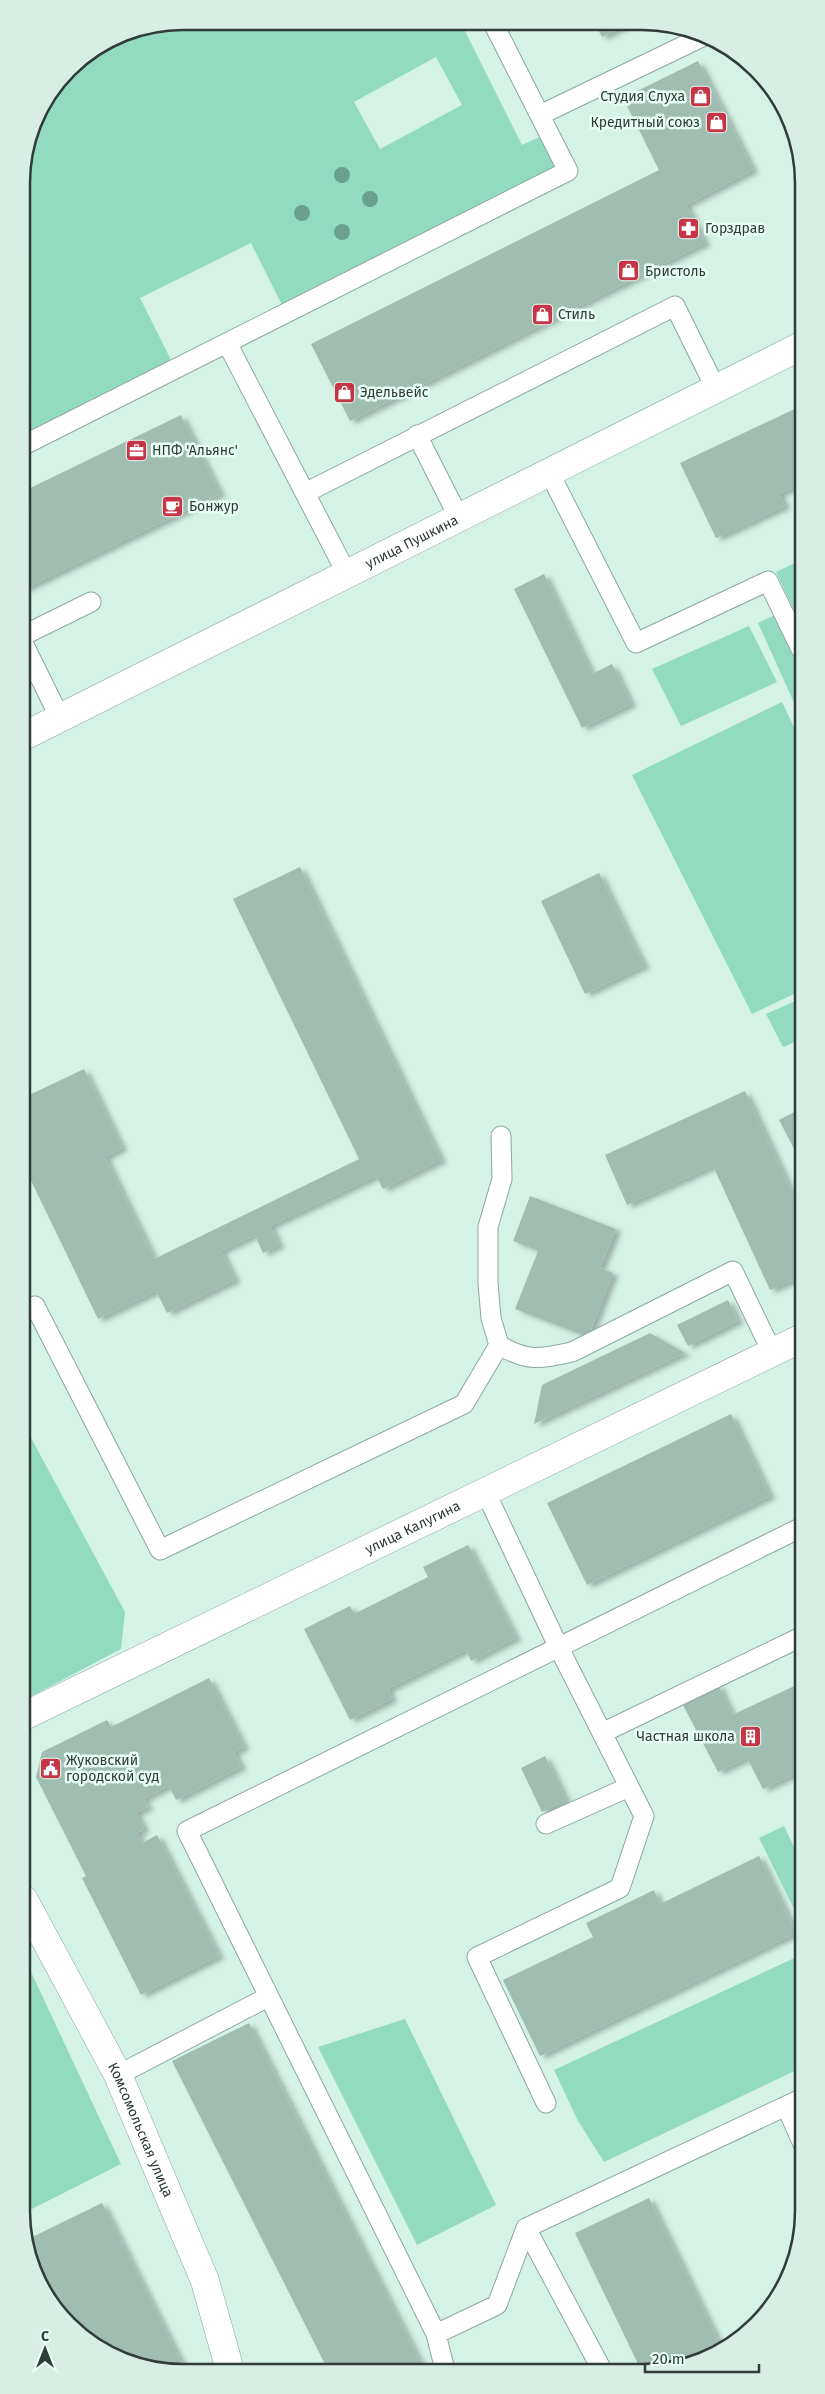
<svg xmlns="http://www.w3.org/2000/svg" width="825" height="2394" font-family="'Fira Sans',sans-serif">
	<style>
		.green { fill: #93dbc0; fill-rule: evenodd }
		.building { fill: #a0bdb1; filter: url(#shadow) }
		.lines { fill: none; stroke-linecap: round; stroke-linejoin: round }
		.lane-casing { stroke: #8ca89c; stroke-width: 21 }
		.street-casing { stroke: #8ca89c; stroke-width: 29 }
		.secondary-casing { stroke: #8ca89c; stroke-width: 29 }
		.lane { stroke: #fff; stroke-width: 19 }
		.street { stroke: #fff; stroke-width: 28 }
		.secondary { stroke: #fff; stroke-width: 28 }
		.tree { fill: #6aa08f }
		.labels { text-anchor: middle; stroke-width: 5; stroke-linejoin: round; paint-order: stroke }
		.poi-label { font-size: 14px; fill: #303c37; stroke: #e6fef4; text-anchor: start }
		.street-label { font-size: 14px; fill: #303c37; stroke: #e6fef4 }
		.rim { fill: none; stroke: #303c37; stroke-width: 2.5 }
	</style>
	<defs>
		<filter id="shadow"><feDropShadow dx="5.5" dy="3" stdDeviation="2.5" flood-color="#0004"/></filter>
	</defs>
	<rect width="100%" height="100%" fill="#d4f2e6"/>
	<path class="green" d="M183,21L461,23L522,145L544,135L561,169L283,307L251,243L140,298L173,364L22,440V172L38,112L76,62L96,51L121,33ZM436,57L462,105L380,149L354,102Z
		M801,560V625L776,572Z
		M775,615L801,672V718L758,623Z
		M749,626L777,682L681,726L652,669Z
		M782,702L801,742L802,990L752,1014L632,775Z
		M802,998V1039L783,1047L766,1014Z
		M23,1423L125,1612L121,1649L24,1700Z
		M784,1826L803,1866V1927L759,1838Z
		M803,1954V2067L604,2162L577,2119L554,2070Z
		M24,1957L121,2164L24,2213Z
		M405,2019L496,2205L417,2245L318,2047Z"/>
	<path class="building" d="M595,24H628L602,37Z
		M698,61L753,170L686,205L705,243L350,421L311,344L659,170L623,98Z
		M801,406V484L779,494L785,506L716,538L680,463Z
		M181,415L220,494L22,590V492Z
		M544,574L592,674L612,664L631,704L582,728L514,589Z
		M300,867L441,1160L383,1189L376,1176L270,1226L279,1245L263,1253L255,1235L221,1251L235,1280L167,1313L156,1291L98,1319L23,1164V1098L84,1069L122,1148L105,1157L154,1259L359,1159L233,899Z
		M599,873L644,966L585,994L541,901Z
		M745,1091L802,1215V1276L770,1290L713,1166L627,1205L605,1155Z
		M802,1108V1164L779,1120Z
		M530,1196L616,1229L600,1268L613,1273L588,1337L515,1309L538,1251L513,1241Z
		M728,1300L738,1321L688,1346L677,1325Z
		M650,1333L685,1353L534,1424L542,1385Z
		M731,1414L770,1496L587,1585L547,1503Z
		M468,1545L516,1638L471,1661L466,1650L388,1689L392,1699L350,1720L304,1629L350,1606L354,1614L428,1577L423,1567Z
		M209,1678L244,1747L234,1752L241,1767L176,1800L169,1786L143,1799L148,1807L136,1813L144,1829L137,1833L142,1843L157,1835L219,1956L141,1995L82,1878L86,1876L36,1777L42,1752L107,1720L111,1727Z
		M803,1682V1770L763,1789L747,1758L718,1772L682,1703L718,1684L732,1715Z
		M545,1756L566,1800L542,1812L521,1768Z
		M759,1856L796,1933L540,2056L503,1980L593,1937L586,1923L654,1890L660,1904Z
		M249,2023L365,2253L424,2370H328L172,2061Z
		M649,2198L723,2351L674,2370H641L575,2233Z
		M102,2203L185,2370H152L111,2356L69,2326L43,2292L24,2241Z"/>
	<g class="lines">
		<defs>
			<path id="lane" d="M540,115L704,36
				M227,343L347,574
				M417,435L459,518
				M22,446L568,171L493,23
				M549,472L636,643L768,581L801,649
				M305,493L675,306L716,389
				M22,636L91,602
				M22,641L60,718
				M501,1136L502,1179L488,1227V1283L491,1318L499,1345C528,1362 540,1359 572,1352L733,1271L772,1352
				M35,1306L160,1550L464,1404L499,1345
				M485,1491L559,1648L644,1816L620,1888L477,1957L546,2103
				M602,1733L803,1636
				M546,1824L629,1787
				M118,2075L268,1997
				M786,2106L803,2144
				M526,2228L602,2370
				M436,2334L497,2305L526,2228L803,2098
				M445,2370L436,2334L187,1831L802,1527"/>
			<g id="street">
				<path id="s1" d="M24,1716L802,1338"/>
				<path id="s2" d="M24,1900L118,2075L205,2281L230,2370"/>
			</g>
			<g id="secondary">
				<path id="s3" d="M22,737L801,346"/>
			</g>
		</defs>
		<use href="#lane" class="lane-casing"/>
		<use href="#street" class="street-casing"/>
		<use href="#secondary" class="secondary-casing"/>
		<use href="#lane" class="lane"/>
		<use href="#street" class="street"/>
		<use href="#secondary" class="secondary"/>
	</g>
	<g class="tree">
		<circle cx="342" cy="175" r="8"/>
		<circle cx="370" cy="199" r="8"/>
		<circle cx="302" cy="213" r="8"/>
		<circle cx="342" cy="232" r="8"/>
	</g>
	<defs>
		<symbol id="shop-square" viewBox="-11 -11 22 22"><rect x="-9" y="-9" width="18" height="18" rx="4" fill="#c53547" stroke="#e6fef4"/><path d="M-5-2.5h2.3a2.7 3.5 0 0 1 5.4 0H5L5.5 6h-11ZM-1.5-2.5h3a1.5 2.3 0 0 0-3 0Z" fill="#fff"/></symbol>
		<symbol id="pharmacy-square" viewBox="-11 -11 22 22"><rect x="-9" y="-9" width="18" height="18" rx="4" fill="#c53547" stroke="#e6fef4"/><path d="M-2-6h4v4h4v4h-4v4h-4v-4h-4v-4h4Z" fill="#fff"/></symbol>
		<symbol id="office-square" viewBox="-11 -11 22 22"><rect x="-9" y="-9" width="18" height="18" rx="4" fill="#c53547" stroke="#e6fef4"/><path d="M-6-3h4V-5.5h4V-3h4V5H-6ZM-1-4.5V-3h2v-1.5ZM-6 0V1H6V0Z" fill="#fff"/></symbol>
		<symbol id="cafe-square" viewBox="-11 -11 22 22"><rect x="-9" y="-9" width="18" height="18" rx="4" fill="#c53547" stroke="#e6fef4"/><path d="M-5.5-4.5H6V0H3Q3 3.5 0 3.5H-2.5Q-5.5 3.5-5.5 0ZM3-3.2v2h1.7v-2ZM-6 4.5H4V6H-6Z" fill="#fff"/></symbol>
		<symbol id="building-square" viewBox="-11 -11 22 22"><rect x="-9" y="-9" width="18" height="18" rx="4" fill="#c53547" stroke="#e6fef4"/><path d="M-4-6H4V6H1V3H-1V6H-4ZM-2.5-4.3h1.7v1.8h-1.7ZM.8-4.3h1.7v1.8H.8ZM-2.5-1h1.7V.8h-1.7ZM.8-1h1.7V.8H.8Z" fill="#fff"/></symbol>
		<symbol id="civic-square" viewBox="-11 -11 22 22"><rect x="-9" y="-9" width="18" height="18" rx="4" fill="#c53547" stroke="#e6fef4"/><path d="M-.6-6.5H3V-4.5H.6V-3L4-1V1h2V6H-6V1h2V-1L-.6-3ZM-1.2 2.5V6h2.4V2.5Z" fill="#fff"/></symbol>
	</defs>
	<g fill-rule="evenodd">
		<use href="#shop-square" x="688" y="84" width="25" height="25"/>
		<use href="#shop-square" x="704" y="110" width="25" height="25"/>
		<use href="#pharmacy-square" x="676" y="216" width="25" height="25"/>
		<use href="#shop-square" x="616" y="258" width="25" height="25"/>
		<use href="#shop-square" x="530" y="302" width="25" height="25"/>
		<use href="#shop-square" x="332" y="380" width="25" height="25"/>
		<use href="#office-square" x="124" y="438" width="25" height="25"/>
		<use href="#cafe-square" x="160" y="494" width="25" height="25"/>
		<use href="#building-square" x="738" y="1724" width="25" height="25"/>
		<use href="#civic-square" x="38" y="1756" width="25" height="25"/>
	</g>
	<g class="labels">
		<g class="poi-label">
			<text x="685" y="101" text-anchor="end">Студия Слуха</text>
			<text x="700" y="127" text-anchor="end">Кредитный союз</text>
			<text x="705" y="233">Горздрав</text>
			<text x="645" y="276">Бристоль</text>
			<text x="558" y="319">Стиль</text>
			<text x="360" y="397">Эдельвейс</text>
			<text x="152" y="455">НПФ 'Альянс'</text>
			<text x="189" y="511">Бонжур</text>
			<text x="735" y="1741" text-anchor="end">Частная школа</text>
			<text x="66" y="1765">Жуковский<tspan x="66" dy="16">городской суд</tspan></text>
		</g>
		<g class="street-label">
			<text dy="5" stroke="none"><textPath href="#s3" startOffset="436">улица Пушкина</textPath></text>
			<text dy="5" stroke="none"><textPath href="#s1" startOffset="432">улица Калугина</textPath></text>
			<text dy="5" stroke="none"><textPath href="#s2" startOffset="258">Комсомольская улица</textPath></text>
		</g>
	</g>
	<path d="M0 0H825V2394H0ZM183 30H642A153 153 0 0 1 795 183V2211A153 153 0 0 1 642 2364H183A153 153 0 0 1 30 2211V183A153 153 0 0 1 183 30Z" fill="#d7eee5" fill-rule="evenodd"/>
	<path class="rim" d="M183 30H642A153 153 0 0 1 795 183V2211A153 153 0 0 1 642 2364H183A153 153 0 0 1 30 2211V183A153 153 0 0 1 183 30Z"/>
	<g transform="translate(45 2349)" stroke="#e6fef4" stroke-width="4" paint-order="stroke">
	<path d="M0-4L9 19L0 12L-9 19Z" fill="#303c37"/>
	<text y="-8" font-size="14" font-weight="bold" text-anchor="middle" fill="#303c37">С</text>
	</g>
	<path d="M645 2364v8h114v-8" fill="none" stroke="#303c37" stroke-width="2.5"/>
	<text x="652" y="2364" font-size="15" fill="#303c37" stroke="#e6fef4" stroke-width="4" paint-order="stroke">20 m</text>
</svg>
